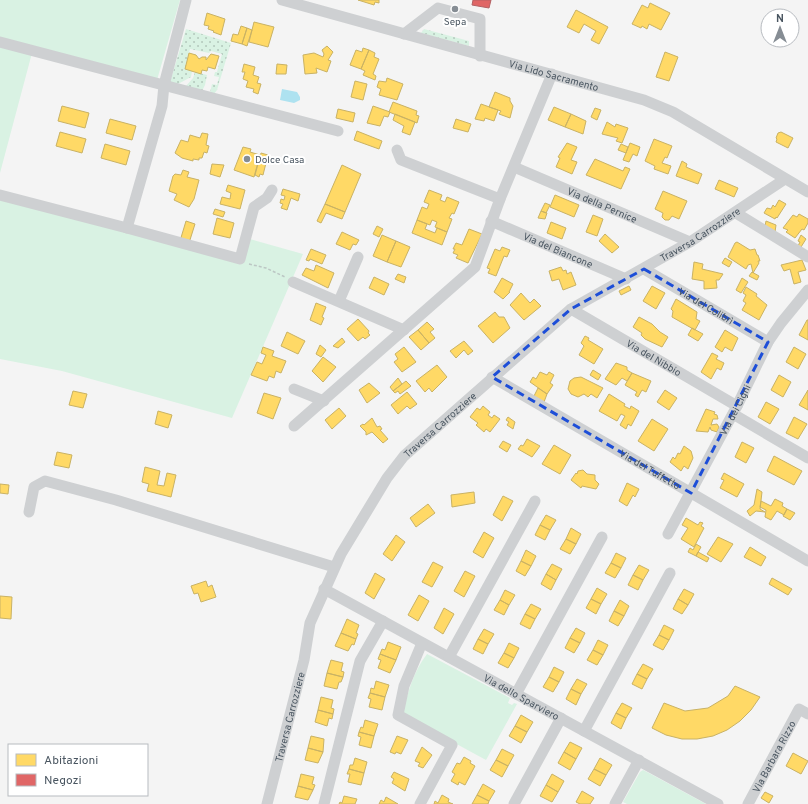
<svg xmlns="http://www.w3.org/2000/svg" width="808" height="804" font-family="Overpass,sans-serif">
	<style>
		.grass { fill: #d9f2e3 }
		.garden { fill: url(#garden-dots) }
		.water { fill: #aee2f0 }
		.homes { fill: #ffd966; stroke: #c9b264 }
		.shops { fill: #e06666; stroke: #b36164 }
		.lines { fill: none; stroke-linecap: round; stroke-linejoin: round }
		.path { stroke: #bcc7c4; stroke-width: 1.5; stroke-dasharray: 3 2; stroke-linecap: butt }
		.minor { stroke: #ced0d2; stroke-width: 11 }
		.marked { fill: none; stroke: #1d4ed8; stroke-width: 3; stroke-dasharray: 8 5; stroke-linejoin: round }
		.poi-dot { fill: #868d94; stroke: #fff; stroke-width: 1.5 }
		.labels { text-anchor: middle; stroke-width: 4; stroke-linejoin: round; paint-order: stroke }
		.poi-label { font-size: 10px; fill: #4a5661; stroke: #fff }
		.street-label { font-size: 10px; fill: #4a5661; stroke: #fff }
	</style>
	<defs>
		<pattern id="garden-dots" width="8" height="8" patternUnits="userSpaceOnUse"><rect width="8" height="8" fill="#d9f2e3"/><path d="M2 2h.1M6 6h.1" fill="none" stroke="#b2c7bb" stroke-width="1.8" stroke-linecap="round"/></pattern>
	</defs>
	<rect width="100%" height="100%" fill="#f4f4f4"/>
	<path class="grass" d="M0,0H180L157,80L0,38Z
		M0,46L32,53L0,173Z
		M0,197L237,263L250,239L303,254L232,418L62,371L0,359Z
		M427,654L510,698L508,703L512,705L514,703L517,704L486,760L405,716L403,712C408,691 414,671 427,654Z
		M643,770L647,772L706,804H627L623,802L640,772Z"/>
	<path class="garden" d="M186,29L231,43L217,90L214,94L210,93L212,84L217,85L219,77L214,76L215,72H217L222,54L211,51L209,53L190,49L185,69L192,71L191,77L178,84L170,82Z
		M424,29L469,41V46L421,33Z
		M195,72L207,75L205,85L202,91L186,86L193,78Z"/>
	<path class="water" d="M282,89L297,92L300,97V100L294,103L280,100Z"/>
	<path class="homes" d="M358,0H379V3L375,2L374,5Z
		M650,3L670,13L661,30L649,24L647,29L642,26L641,28L632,24L642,5L648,8Z
		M576,10L608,27L599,44L591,40L596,31L584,24L579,33L567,27Z
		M207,13L225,19L221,35L213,32L214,31L208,29L209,26L204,25Z
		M254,22L274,27L268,47L249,42Z
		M241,26L247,28L242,44L231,41L233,34L238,35Z
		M247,28L252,30L247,46L242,44Z
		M327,46L333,52L328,60L331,61L327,72L316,68L317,73L305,74L303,55L314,53L323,57L324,54L322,50Z
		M363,48L369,50L361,69L350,65L356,50L362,52Z
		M369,50L375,53L374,57L379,59L373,74L376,76L375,80L363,75L365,71L361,69Z
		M665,52L678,57L669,81L656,77Z
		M189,53L196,55L199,59L202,57H206V60L211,54L219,56L215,69L208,67L207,71L202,70L201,74L185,69Z
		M244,64L255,67L253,75L259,77L257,83L261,84L258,94L253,92L254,89L246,87L248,81L243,79L245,72H242Z
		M277,64L287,65L286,74H276Z
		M387,78L403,84L397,100L379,95L381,89L377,87L379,81L386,82Z
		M355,81L367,84L363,100L351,97Z
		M495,92L510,98V101L513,106L510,118L499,114L501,111L489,107Z
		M393,102L417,111L416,115L419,116L417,123L389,112Z
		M481,104L498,110L494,121L485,118L484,121L475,119Z
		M62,106L89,113L85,128L58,121Z
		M373,106L390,112L388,117L384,116L380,126L367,123Z
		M554,107L571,114L565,127L548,120Z
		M595,108L601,110L597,120L591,117Z
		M338,109L355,113L353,122L336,118Z
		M395,114L415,122L410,135L402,132L404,126L393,120Z
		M571,114L586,121L583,134L565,127Z
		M110,119L136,126L132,140L106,133Z
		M456,119L471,124L468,132L453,128Z
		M607,122L615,127L616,124L628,128L622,143L616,141L618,138L602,134Z
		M357,131L382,141L379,149L354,140Z
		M60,132L86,139L82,153L56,146Z
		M781,132L793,138L788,148L776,142L777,139L776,138L778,133Z
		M202,133L208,134L206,145L209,146L207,153L204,152L202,158H199V160L193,159V161L182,158L175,153L181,140L188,142L190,135L200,138Z
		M654,139L672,146L667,158L665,157L662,163L671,166L668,174L654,169L655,166L645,161Z
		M567,143L577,147L571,160L577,162L572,174L556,167L560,158L558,157Z
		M630,143L640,147L637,156L633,154L629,162L623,160Z
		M105,144L130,151L126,165L101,158Z
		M621,144L628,147L626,153L618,150Z
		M243,147L251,149L250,152L260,155L254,177L234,170Z
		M261,153L268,155L263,175L260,174L259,177L255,175Z
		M595,159L623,171L625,167L630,169L621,189L586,175Z
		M682,161L687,164L686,167L702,174L698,184L676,176Z
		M212,164L224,165L220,177L210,174Z
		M342,165L361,174L345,212L325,204Z
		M183,170L189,172L187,177L199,180L194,199L189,207L174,200L177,194L169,191L173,176L175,174L181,175Z
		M719,180L738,188L734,197L715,189Z
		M228,185L245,190L240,209L220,204L222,197L230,199L231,193L226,191Z
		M283,189L300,194L298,201L291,198L287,210L281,208L283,204L280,203L281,199L284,200L285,196L281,195Z
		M429,190L442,195L440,200L445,202L447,197L459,202L454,214L452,213L449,218L452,219L447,232L435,227L437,222L432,220L430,225L417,220L422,207L427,209L429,204L424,202Z
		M663,191L687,201L679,219L672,216L669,220H665L662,217L663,213L655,209Z
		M555,195L579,205L574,217L550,207Z
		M779,200L786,204L777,218L776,217L775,219L764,213L767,208L771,209L773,205L775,207Z
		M545,203L550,205L546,213L541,211Z
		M325,204L345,212L342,219L326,213L321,223L317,221Z
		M215,209L225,212L223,217L213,214Z
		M541,211L547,213L545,219L538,218Z
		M799,214L808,219V223L804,230L802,229L795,238L786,232L788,230L783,228L793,215L797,217Z
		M593,215L603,219L597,236L586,232Z
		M217,218L234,223L230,238L213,234Z
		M417,220L427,224L425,229L435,233L437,228L447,232L442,245L412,233Z
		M186,221L195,224L189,243L180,241Z
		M766,221L776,225L775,232L765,226Z
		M551,222L566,228L562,239L547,233Z
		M377,226L383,229L379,237L373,234Z
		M469,229L482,234L468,263L456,258L458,255L453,253L455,249H453L456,243L462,245Z
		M342,232L359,240L356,245L353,244L350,250L336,244Z
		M605,234L619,247L612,253L599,241Z
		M382,235L396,241L387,262L373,256Z
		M801,235L806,239L801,247L798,246L800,242L798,241Z
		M396,241L410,247L401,267L387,262Z
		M737,242L750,250L755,249L757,255H758L760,261H758L759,263L753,273L751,264L748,265L746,269L728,257L735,243Z
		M502,247L510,250L507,257L504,256L496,276L488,273L490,269L487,268L495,249L500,251Z
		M311,249L326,255L322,264L310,259L309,261L306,260Z
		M725,258L732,262L729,267L722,263Z
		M802,260L806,270L798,272L801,282L794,284L790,269L784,271L781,265Z
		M694,262L703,264L702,269L723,274L719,280H716L717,288L704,289V281L692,279Z
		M316,265L334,273L328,288L302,275L306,268L314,271Z
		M561,267L563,271L566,270L567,274L571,272L576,285L563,290L559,279L552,281L549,271Z
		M752,272L759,276L757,280L749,276Z
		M398,274L406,277L404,283L395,279Z
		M374,277L389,284L384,295L369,288Z
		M502,278L513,284L509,292H510L503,299L494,292Z
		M742,278L748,282L741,293L736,290Z
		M629,286L631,290L621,295L619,291Z
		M652,286L665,293L656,309L643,301Z
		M746,287L757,294L756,296L767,305L759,320L742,310L746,303L743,301L746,295L743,293Z
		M521,293L530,303L534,299L541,306L524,320L510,305Z
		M676,299L697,312L696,319L700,321L695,330L672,317L673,311L671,309Z
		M316,303L326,307L322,317L324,318L321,325L310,320Z
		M495,312L499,317H504L510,328L493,343L478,326Z
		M639,317L652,324L660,332L668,337L662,347L645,339L641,335L642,333L633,327Z
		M358,319L369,331L368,333L370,335L365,339L363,337L358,341L347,329Z
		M807,320H808V340L799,335Z
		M427,322L434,329L430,332L435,338L429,343L418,330Z
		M692,328L703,334L698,341L688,335Z
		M418,330L429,343L421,350L409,337Z
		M725,330L738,338L732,351L725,347L722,352L715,347Z
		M287,332L305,341L298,354L281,346Z
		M585,336L589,338L588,340L603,349L594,364L579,355L584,346L581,343Z
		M342,338L345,342L338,348L333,346Z
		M464,341L473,351L468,355L464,350L456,358L450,351Z
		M320,345L326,350L321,357L316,354Z
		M263,347L274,351L272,356L286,361L281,373L276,371L274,378L269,376L267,381L251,375L257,362L262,364L266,355L261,353Z
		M404,347L416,362L402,372L394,362L398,359L395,354Z
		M794,347L806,354L798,369L786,362Z
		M712,353L718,356L716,359L724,363L721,370L717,368L711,379L701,372Z
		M323,357L336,367L323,382L312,371Z
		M616,363L627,367V370L632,373L627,381L622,378L616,385L605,379Z
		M437,365L447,377L432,392L429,388L425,392L416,381Z
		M593,370L601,375L598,380L590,375Z
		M540,372L547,375L549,372L554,375L550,383L553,385L547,394L530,382L533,377L536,379Z
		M632,373L651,381L646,392L642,390L638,397L635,395L637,392L625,385Z
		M779,375L791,382L783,397L771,390Z
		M581,377L603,388L597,398L591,394L588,397L584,394L578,397L571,394L568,389L570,381L574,378Z
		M398,378L402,384L393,391L390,387Z
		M406,381L411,386L400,394L398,391L395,393L393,391Z
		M369,383L380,393L367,403L359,390Z
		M538,388L547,394L544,402L534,396Z
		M665,390L677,398L669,410L657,402Z
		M808,390V410L799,405Z
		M73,391L87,394L83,408L69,405Z
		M407,392L417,404L410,409L407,406L398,414L391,405Z
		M264,393L281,398L273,419L257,413Z
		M609,394L625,404L624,406L630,409L631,406L639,411L631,426L628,424L626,429L620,425L625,416L621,414L617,421L599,411Z
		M766,402L779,409L770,424L758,417Z
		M483,406L490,412L488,415L492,418L494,415L500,419L490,432L486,429L484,432L476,425L478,423L470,417L477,408L480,410Z
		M339,408L346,416L332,429L325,420Z
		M706,409L715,412L714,414L717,415L718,419H713L711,425L717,424L719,427L717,432L711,430L710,427L708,432L696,431Z
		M158,411L172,415L168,428L155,424Z
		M508,417L515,422L513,429L507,425L509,422L506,420Z
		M794,417L807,424L798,439L786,433Z
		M372,418L377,427L380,426L382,429L380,430L388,439L383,443L372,432L366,435V432L360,426L363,424L364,425Z
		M652,419L668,429L654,451L638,441Z
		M527,439L540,446L532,457L518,449L521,445L523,446Z
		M503,441L511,445L507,452L499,447Z
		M742,442L754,448L746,463L735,457Z
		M554,445L571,455L560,474L542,464Z
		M684,446L691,451L693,458L688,469L684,466L681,471L670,462L673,457L675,459L678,453L680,454Z
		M57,452L72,455L69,468L54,465Z
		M774,456L802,471L794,485L767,471Z
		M145,467L160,471L157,485L164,486L167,473L176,475L171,497L147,491L149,484L142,482Z
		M583,470L587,474L595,475V480L599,484L596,489L582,486L581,488L571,480L576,473L577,474L578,471Z
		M724,473L744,484L737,497L720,488L724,480L721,479Z
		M627,483L639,489L635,497L633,495L627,506L619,501Z
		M0,484L9,485L8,494L0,493Z
		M757,489L762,492L760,509L765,512L756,511L750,516L747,511L754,505Z
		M474,492L475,503L452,507L451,495Z
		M503,496L513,501L502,521L493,515Z
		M775,499L783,503L782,506L787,509L784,515L777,511L771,520L765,517L766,510L760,507L761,501L771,506Z
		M428,504L435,513L416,527L410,518Z
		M787,509L795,513L790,520L783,516Z
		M546,515L556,520L550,530L540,525Z
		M686,518L698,525L700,522L703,523L701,526L704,528L694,547L681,539L688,528L682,525Z
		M540,525L550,530L545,540L535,535Z
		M571,528L581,534L576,544L566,539Z
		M484,532L494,538L483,558L473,552Z
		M396,535L405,542L392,561L383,554Z
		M718,537L733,544L721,562L707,554Z
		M566,539L576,544L570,554L560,549Z
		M696,544L701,547L696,556L688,552L690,548L693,550Z
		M750,547L766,557L761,566L744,557Z
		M526,550L536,556L531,566L521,561Z
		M698,552L709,558L707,562L696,556Z
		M616,553L626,558L621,568L611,563Z
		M521,561L531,566L525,576L516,571Z
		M433,562L443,567L432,587L422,582Z
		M611,563L621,568L615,578L605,573Z
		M552,564L562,569L556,580L546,574Z
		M639,565L649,570L643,580L633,575Z
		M465,571L475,576L464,597L454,591Z
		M375,573L385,579L374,599L365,593Z
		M546,574L556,580L551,590L541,584Z
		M633,575L643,580L638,590L628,585Z
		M772,578L792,589L788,595L769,584Z
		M206,581L208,587L212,585L216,597L201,602L198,593L194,594L191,586Z
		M597,588L607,594L601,604L591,599Z
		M684,589L694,594L688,605L678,599Z
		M505,590L515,595L509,605L500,600Z
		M419,595L429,601L418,621L408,615Z
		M0,596L12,597L11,619L0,618Z
		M591,599L601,604L596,614L586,608Z
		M678,599L688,605L682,614L673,609Z
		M500,600L509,605L504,615L494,610Z
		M620,600L629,606L624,616L614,611Z
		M531,604L541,609L535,619L525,614Z
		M444,608L454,614L443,634L434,628Z
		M614,611L624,616L618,626L609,621Z
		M525,614L535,619L530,629L520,624Z
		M347,619L359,625L356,633L358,634L356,639L341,633Z
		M664,625L674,630L669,640L659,635Z
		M576,628L585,633L580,643L570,638Z
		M484,629L494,634L488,644L478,639Z
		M341,633L356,639L354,645L352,644L348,651L335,646Z
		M659,635L669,640L663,650L653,645Z
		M570,638L580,643L574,653L565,648Z
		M478,639L488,644L483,654L473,649Z
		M598,640L608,645L603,655L593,650Z
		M388,642L401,647L396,660L380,654L382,649L385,650Z
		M509,643L519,648L514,658L504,653Z
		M593,650L603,655L597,665L587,660Z
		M504,653L514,658L508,668L498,663Z
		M380,654L396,660L390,673L378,668L381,660L378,659Z
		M331,660L343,663L341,671L344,672L343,677L327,673Z
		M643,664L653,669L647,679L637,674Z
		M554,667L564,672L559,682L549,677Z
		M327,673L343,677L341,682H339L337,689L324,686Z
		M637,674L647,679L642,689L632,684Z
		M549,677L559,682L553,692L543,687Z
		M577,679L587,684L581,694L571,689Z
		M376,681L389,685L385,697L370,693L371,688L374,689Z
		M735,686L760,697L751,710L740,721L727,730L713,736L697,739H682L666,735L652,728L664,703L685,711L708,708L728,696Z
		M571,689L581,694L576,705L566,699Z
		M370,693L385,697L382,710L369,707L371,699L368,698Z
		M321,697L333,700L331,708L334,709L333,714L318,710Z
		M622,703L632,708L626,718L616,713Z
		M318,710L333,714L332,719L329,718L327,726L315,722Z
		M616,713L626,718L621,729L611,723Z
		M521,715L533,722L527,732L515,726Z
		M365,720L378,724L374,736L359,732L361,727L363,728Z
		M515,726L527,732L521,743L509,736Z
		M359,732L374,736L371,748L359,745L361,737L358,736Z
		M311,736L324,739L323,752L308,748Z
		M397,736L408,740L401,754L396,752L395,754L390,752Z
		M570,742L582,748L576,759L564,752Z
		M422,747L432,755L423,768L418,766L420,763L415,761Z
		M308,748L323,752L318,763L305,760Z
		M502,749L514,755L508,766L496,760Z
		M564,752L576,759L570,770L558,763Z
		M793,753L808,761L801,774L786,766Z
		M464,757L471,761L470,763L475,766L465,785L459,782L458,785L451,781L455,774L452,772L457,763L460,764Z
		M355,758L367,762L364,773L349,769L350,765H353Z
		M600,758L612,765L606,775L594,769Z
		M496,760L508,766L502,777L490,770Z
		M349,769L364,773L361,785L348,782L350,774H347Z
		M594,769L606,775L600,786L588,779Z
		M394,772L409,779L405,791L392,783L394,779L391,777Z
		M301,774L314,777L312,784L315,785L313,790L298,786Z
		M552,774L564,781L558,792L546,785Z
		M483,784L495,791L489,801L477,795Z
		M546,785L558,792L552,802L540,796Z
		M298,786L313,790L308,800L295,797Z
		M582,791L594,798L590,804H580L576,802Z
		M765,792L773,796L769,803L761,798Z
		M442,795L449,799L448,802L453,804H434L435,801L438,803Z
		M477,795L489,801L488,804H472Z
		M344,796L357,799L355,804H339L340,802L342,803Z
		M386,797L398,804H379L381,800L384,802Z"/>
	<path class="shops" d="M473,0H491L489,8L472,5Z"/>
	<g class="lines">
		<path class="path" d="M249,264L266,268L285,277"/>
		<g class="minor">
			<path d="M186,0L164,85L162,106L127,228L240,259L254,207L267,198L272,190"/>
			<path id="s1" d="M282,0L644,100L673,112L808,192"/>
			<path d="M404,34L438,8L480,19V56"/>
			<path d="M0,42L338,131"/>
			<path d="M397,150L401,160L500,199"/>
			<path id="s2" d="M514,167L690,242"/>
			<path d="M0,195L127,228"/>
			<path d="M736,213L808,257"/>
			<path id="s3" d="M491,221L626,279"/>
			<path id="s4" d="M644,269L768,342"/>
			<path d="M293,282L404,330"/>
			<path d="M339,301L358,257"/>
			<path id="s5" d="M571,309L737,406"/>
			<path id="s6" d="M492,377L808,561"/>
			<path d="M294,389L324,401"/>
			<path d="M733,414L808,458"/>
			<path d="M294,426L475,267L500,199L552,74"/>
			<path d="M29,512L34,487L45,481L116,500L334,567"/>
			<path id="s7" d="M668,534L737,406L768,342L781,323L808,290"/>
			<path id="s8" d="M324,589L718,804"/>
			<path d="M449,657L535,501"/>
			<path d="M516,694L602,537"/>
			<path d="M584,731L670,573"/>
			<path id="s9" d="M267,804L304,660L310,623L341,554L387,478L404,456L571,309L690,242L785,179"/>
			<path d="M324,804L360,661L383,621"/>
			<path d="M420,804L452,745L398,715L404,686L422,643"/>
			<path d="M514,804L561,718"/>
			<path d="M615,804L639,760"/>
			<path id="s10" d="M748,804L799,709L808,714"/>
		</g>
	</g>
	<path class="marked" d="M644,269L768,342L691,493L492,377L571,309Z"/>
	<g class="poi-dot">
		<circle cx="455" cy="9" r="4"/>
		<circle cx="247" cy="159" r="4"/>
	</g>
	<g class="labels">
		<g class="poi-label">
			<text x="455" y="25">Sepa</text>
			<text x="255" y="163" text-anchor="start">Dolce Casa</text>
		</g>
		<g class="street-label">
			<text dy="4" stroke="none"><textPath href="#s1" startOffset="282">Via Lido Sacramento</textPath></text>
			<text dy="4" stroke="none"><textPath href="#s2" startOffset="96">Via della Pernice</textPath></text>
			<text dy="4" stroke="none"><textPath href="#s9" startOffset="750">Traversa Carrozziere</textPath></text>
			<text dy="4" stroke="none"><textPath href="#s3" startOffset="73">Via del Biancone</textPath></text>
			<text dy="4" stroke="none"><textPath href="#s4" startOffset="72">Via del Colibrì</textPath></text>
			<text dy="4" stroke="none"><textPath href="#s5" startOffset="96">Via del Nibbio</textPath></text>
			<text dy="4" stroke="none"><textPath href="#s7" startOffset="141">Via dei Cigni</textPath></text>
			<text dy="4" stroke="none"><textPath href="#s9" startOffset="426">Traversa Carrozziere</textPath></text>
			<text dy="4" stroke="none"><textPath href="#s6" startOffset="183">Via del Tuffetto</textPath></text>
			<text dy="4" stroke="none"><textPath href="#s8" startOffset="225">Via dello Sparviero</textPath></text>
			<text dy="4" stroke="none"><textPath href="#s9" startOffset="90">Traversa Carrozziere</textPath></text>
			<text dy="4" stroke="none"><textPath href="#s10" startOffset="54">Via Barbara Rizzo</textPath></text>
		</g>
	</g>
	<rect x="8" y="744" width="140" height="52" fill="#ffffff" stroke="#b7bbc0"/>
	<rect x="16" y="754" width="20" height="12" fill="#ffd966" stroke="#b7bbc0"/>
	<text x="44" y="764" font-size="12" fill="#4a5661">Abitazioni</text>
	<rect x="16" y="774" width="20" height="12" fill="#e06666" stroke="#b7bbc0"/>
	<text x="44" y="784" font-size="12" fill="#4a5661">Negozi</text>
	<g transform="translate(780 28)"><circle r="19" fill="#ffffff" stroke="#b7bbc0"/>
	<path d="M0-3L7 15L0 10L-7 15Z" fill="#868d94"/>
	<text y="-6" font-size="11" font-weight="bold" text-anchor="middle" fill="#4a5661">N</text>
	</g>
</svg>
